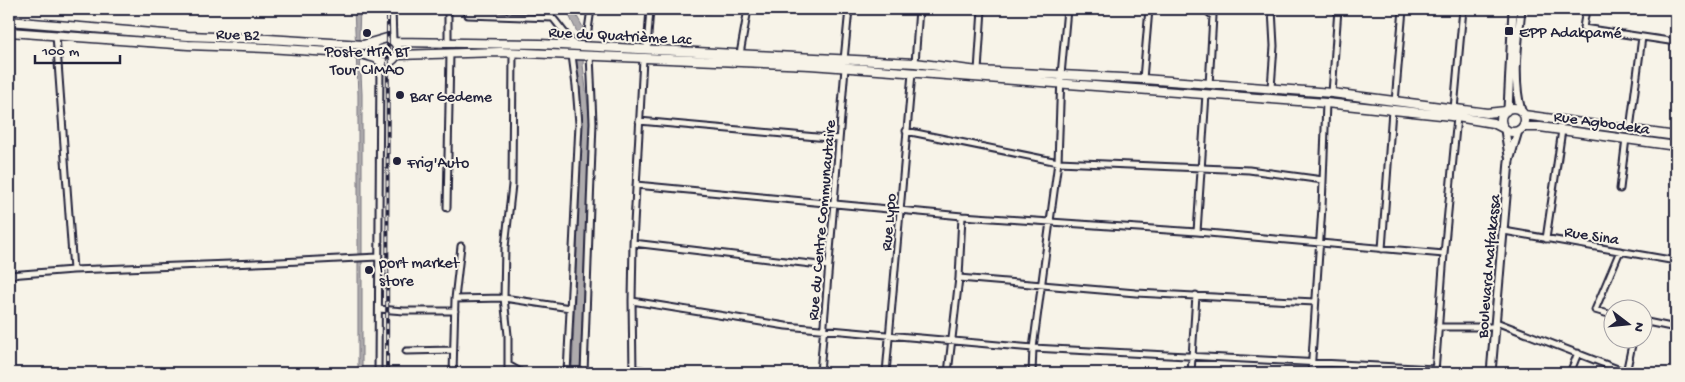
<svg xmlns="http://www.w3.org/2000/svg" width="1685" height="382" font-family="'Gochi Hand',sans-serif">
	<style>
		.water { fill: #aeabad; stroke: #76747f }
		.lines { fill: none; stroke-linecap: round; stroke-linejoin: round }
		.street-casing { stroke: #22223b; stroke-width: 9 }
		.secondary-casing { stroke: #22223b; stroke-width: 11 }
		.primary-casing { stroke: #22223b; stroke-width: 11 }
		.street { stroke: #f7f3e8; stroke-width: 5 }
		.secondary { stroke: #f7f3e8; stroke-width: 7 }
		.primary { stroke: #f7f3e8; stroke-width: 8 }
		.rail-casing { stroke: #22223b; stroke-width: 4 }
		.rail { stroke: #f7f3e8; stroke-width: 2; stroke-dasharray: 5.5; stroke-linecap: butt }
		.poi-dot { fill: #22223b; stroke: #f7f3e8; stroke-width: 2 }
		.labels { text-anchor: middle; stroke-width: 4; stroke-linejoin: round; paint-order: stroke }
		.poi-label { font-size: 16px; fill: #22223b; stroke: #f7f3e8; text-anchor: start }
		.street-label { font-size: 16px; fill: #22223b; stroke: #f7f3e8 }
	</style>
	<rect width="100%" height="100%" fill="#f7f3e8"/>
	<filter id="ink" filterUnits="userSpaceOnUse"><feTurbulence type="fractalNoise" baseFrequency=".02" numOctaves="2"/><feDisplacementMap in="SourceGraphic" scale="10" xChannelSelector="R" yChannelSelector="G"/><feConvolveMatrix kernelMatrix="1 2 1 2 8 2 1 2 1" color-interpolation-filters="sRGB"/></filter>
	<g filter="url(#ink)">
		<path class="water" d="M354,9H360L359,35L362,94V373H358V94Z
			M566,9H573L585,31L583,65L590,122L580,373H572L582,121L576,65L578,34Z"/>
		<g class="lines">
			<defs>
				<path id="street" d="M392,9L393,40
					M468,9V15L553,18L575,46
					M696,9H709
					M1205,9L1213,16L1209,85
					M1586,9L1583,28L1676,42
					M56,35L73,270
					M587,37L591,9
					M448,44V9
					M647,49L650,9
					M740,54L748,9
					M844,60L849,9
					M915,63L919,9
					M978,71L982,9
					M1143,79L1149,9
					M1271,88L1274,46L1272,9
					M1332,93L1338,9
					M1395,102L1403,9
					M1454,109L1463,9
					M639,121L839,139
					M1630,129L1642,37
					M906,131L1058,162L1249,170L1323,180
					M636,185L962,216L1197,232L1444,254
					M1620,189L1626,138
					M447,208L450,53
					M1504,231L1676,261
					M1197,232L1206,94
					M1546,239L1562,130
					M633,243L828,266
					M1382,249L1392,110
					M9,275L73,270L280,262L378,257
					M959,278L1136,293L1315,302
					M455,299L504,298L570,308
					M632,301L786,326L1033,348L1435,369
					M379,309L404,311H455
					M1612,315L1595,310L1620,251
					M1642,321L1676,328
					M1496,322L1628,373
					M1438,327H1495
					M406,351L453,350
					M508,365L522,373
					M633,369L664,373
					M378,373L380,62
					M453,373L455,299L461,246
					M508,373V335L504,298L505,247L512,185L513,52
					M567,373L579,124L576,86L572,55
					M584,373L593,122L590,55
					M633,373L632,301L633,243L643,59
					M820,373L845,68
					M886,373L912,73
					M948,373L959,278L962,216
					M1032,373L1033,348L1058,162L1061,75L1067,9
					M1191,373L1196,295
					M1311,373L1322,207L1326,103
					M1435,373L1444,254L1457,117
					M1570,373L1578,353
					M1626,373L1633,340"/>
				<path id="secondary" d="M1508,109L1513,9
					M1521,111C1512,78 1518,42 1521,9
					M1505,130L1509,156
					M1491,373L1509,161L1518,131"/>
				<path id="primary" d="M9,21L188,36L268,39L363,45L387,38C401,42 401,58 387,63L378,60L373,52L375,42
					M9,32L188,45L267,48L361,54L375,58
					M395,42L540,44L915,63L978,71L1143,79L1332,93L1487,113L1506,111
					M397,55L500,52L810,65L1326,103L1451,116L1493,123L1503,128
					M1501 120a12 12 0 1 1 24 0a12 12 0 1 1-24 0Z
					M1524,115L1676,136
					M1523,127H1540L1676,146"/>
			</defs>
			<use href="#street" class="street-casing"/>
			<use href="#secondary" class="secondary-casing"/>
			<use href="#primary" class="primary-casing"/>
			<use href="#street" class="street"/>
			<use href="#secondary" class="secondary"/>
			<use href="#primary" class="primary"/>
			<defs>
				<path id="rail" d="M387,373L388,9"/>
			</defs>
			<use href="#rail" class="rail-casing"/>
			<use href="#rail" class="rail"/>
		</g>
	</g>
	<g class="poi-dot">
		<rect x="1504" y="26" width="10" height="10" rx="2.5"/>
		<circle cx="367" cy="33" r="5"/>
		<circle cx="400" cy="95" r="5"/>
		<circle cx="397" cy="161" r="5"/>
		<circle cx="369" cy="270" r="5"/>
	</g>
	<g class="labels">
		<g class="poi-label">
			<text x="1519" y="37">EPP Adakpamé</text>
			<text x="367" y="56" text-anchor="middle">Poste HTA BT<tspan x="367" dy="18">Tour CIMAO</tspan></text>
			<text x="410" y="101">Bar Gedeme</text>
			<text x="407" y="167">Frig'Auto</text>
			<text x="379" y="267">port market<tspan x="379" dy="18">store</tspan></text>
		</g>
		<g class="street-label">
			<text transform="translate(238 33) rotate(2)" y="6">Rue B2</text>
			<text transform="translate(620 34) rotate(3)" y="6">Rue du Quatrième Lac</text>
			<text transform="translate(1602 121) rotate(8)" y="6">Rue Agbodeka</text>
			<text transform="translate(820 220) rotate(-85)" y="6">Rue du Centre Communautaire</text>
			<text transform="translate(887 222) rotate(-85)" y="6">Rue Lypo</text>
			<text transform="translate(1592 234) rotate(9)" y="6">Rue Sina</text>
			<text transform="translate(1487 266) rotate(-85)" y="6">Boulevard Malfakassa</text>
		</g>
	</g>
	<rect width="1685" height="382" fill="none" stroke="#f7f3e8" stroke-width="30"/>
	<rect x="15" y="15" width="1655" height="352" fill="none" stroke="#22223b" stroke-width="2" filter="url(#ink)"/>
	<g transform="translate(1628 324) rotate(106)"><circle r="24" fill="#f7f3e8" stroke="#a29fa3"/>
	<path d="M0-4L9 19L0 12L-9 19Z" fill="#22223b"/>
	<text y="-8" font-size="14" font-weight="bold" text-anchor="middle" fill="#22223b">N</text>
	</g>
	<path d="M35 55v8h85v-8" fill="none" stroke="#22223b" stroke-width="2.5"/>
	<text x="42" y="55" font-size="15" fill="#22223b" stroke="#f7f3e8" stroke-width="4" paint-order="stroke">100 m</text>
</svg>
